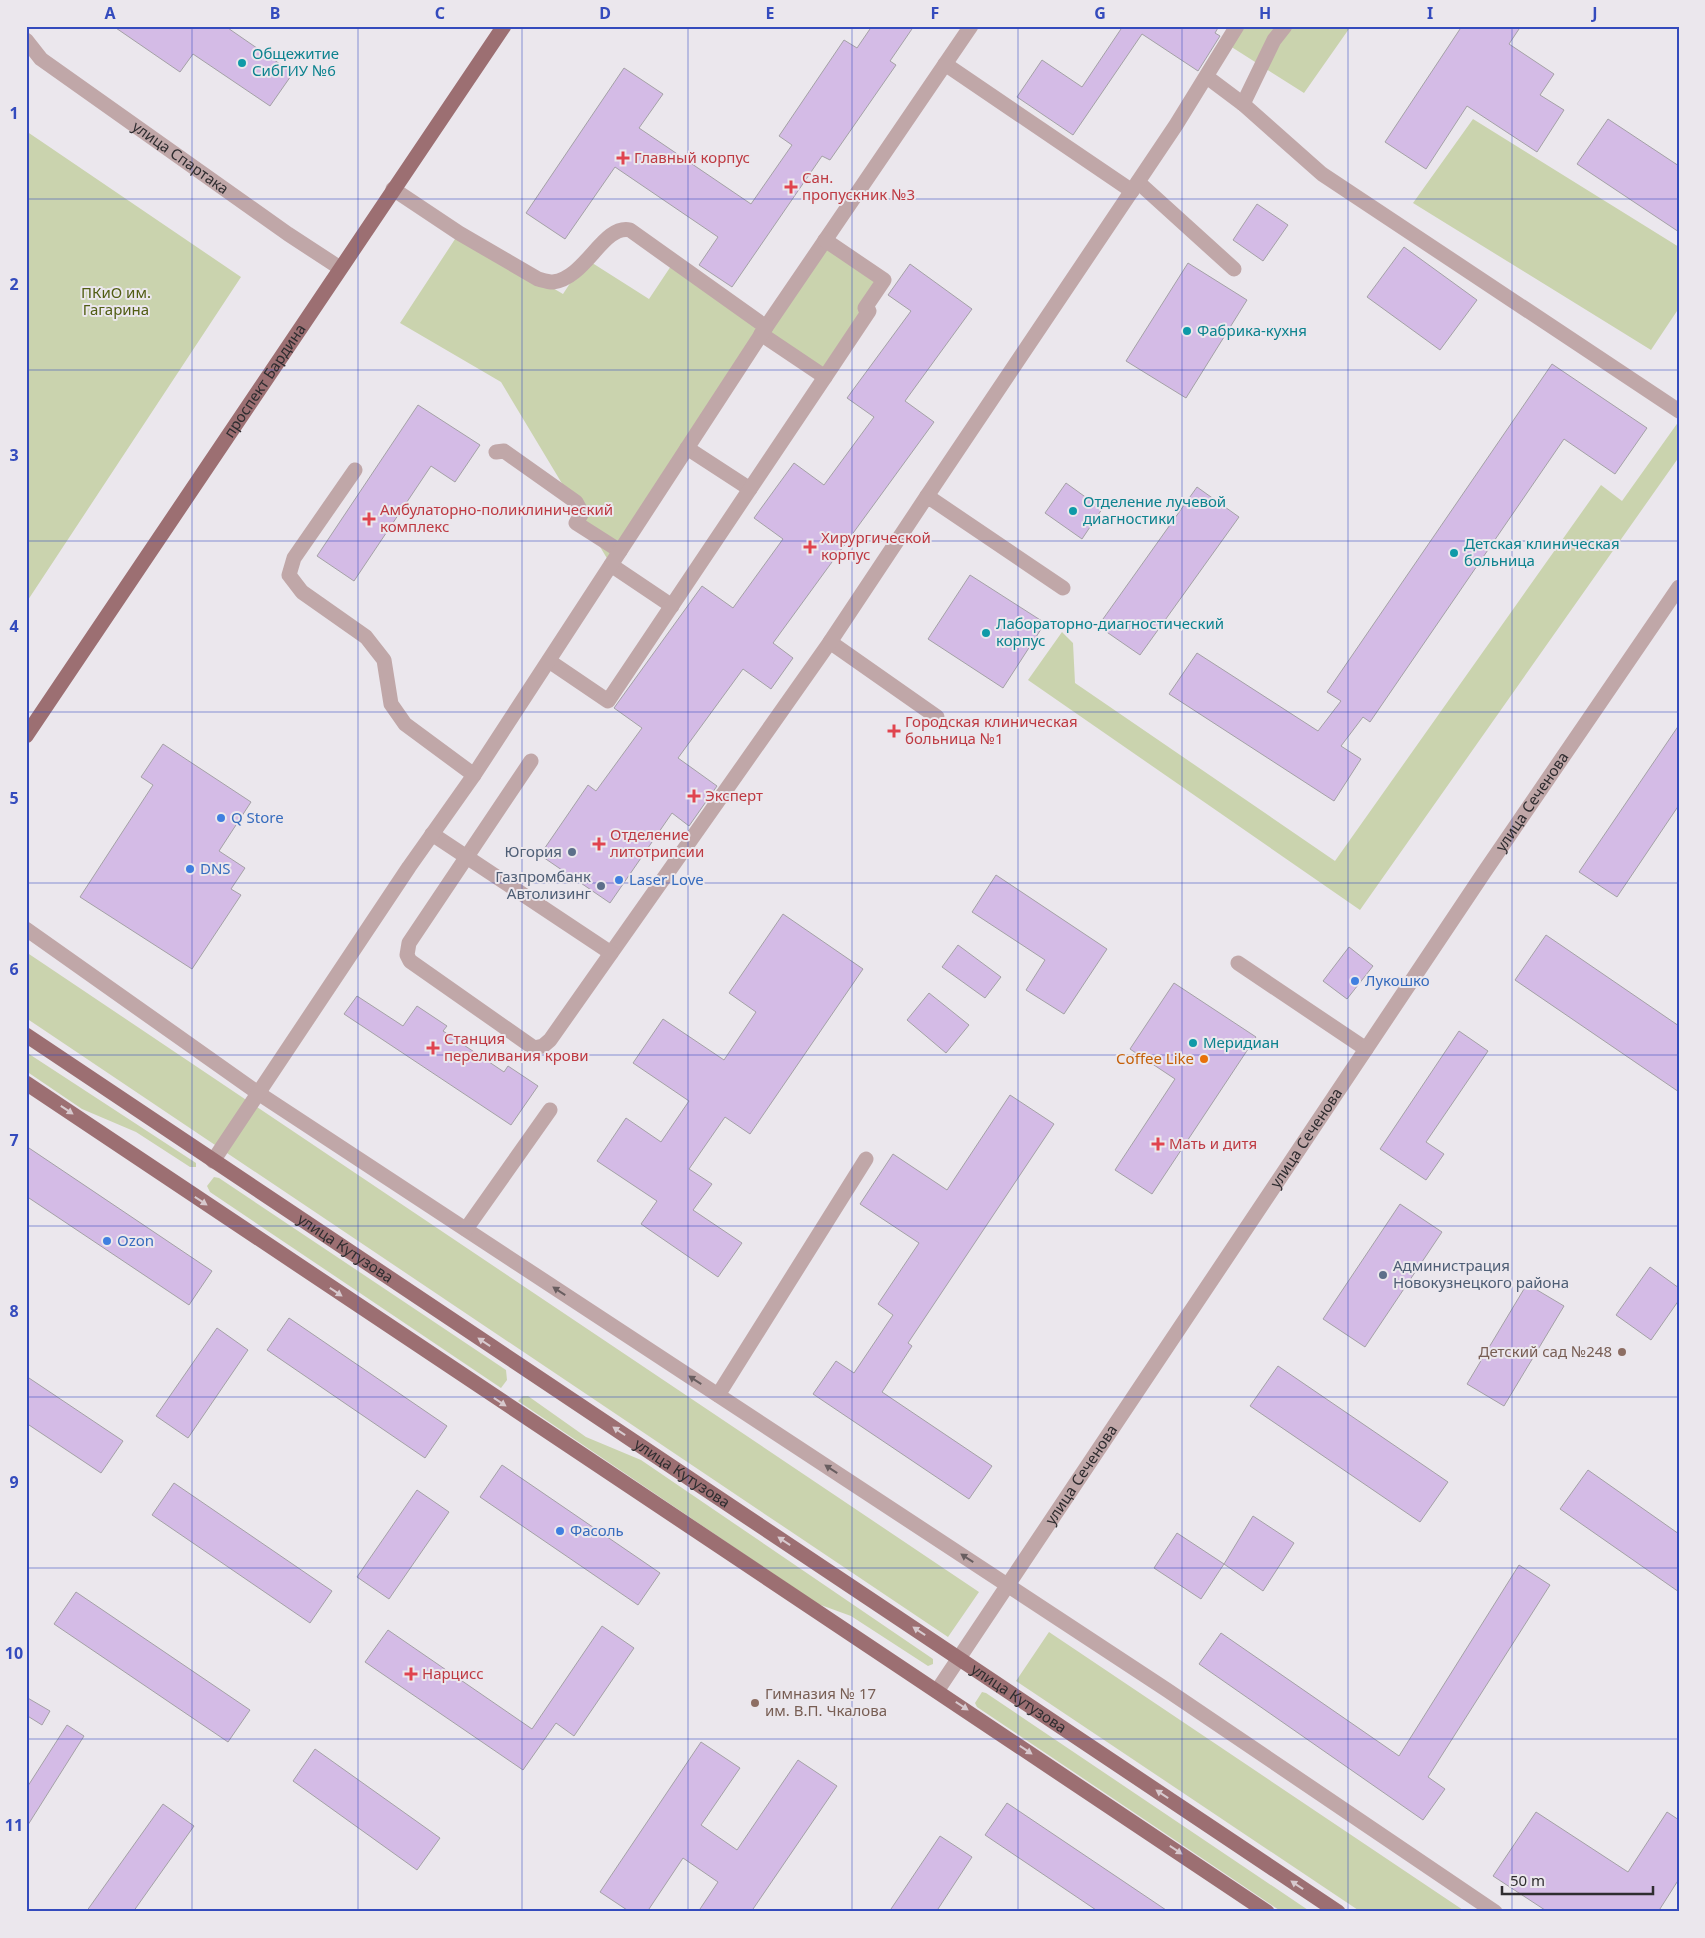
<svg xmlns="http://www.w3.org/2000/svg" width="1705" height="1938" font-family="'Noto Sans',sans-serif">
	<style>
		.green { fill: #cad3ae }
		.building { fill: #d4bbe6; stroke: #a4a1a6 }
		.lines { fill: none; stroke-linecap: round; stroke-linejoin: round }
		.minor { stroke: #c0a7a8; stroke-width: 15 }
		.major { stroke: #9c6f72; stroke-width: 15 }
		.oneway { fill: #d7c9ce }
		.oneway2 { fill: #695e60 }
		.grid { fill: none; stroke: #344bbd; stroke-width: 1; stroke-opacity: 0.55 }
		.culture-dot { fill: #0f9aa8; stroke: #ebe7ed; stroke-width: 2 }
		.health-dot { fill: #e0444e; stroke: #ebe7ed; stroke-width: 2 }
		.shop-dot { fill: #3f7fe0; stroke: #ebe7ed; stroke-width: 2 }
		.service-dot { fill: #5c6f8a; stroke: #ebe7ed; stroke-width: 2 }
		.food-dot { fill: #e8710a; stroke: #ebe7ed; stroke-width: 2 }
		.education-dot { fill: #8d6e63; stroke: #ebe7ed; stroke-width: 2 }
		.labels { text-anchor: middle; stroke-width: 4; stroke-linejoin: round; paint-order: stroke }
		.culture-label { font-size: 15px; fill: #0d838f; stroke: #ebe7ed; text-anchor: start }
		.street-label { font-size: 15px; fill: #2f2d30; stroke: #ebe7ed }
		.health-label { font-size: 15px; fill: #be3a42; stroke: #ebe7ed; text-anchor: start }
		.park-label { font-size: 15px; fill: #515d13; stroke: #ebe7ed }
		.shop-label { font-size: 15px; fill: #366cbe; stroke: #ebe7ed; text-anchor: start }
		.service-label { font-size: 15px; fill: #4e5e75; stroke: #ebe7ed; text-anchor: end }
		.food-label { font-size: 15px; fill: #c56008; stroke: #ebe7ed; text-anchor: end }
		.education-label { font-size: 15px; fill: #785e54; stroke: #ebe7ed; text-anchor: end }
		.neatline { fill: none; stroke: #344bbd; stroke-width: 2 }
		.grid-label { font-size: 16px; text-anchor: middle; font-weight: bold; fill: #344bbd }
	</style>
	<rect width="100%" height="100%" fill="#ebe7ed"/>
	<path class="green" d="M1244,26H1351L1304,93L1230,46Z
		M1473,119L1679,247V308L1651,350L1413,203Z
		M26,131L241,277L26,603Z
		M459,233L563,294L586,259L649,299L673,263L766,327L825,240L884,280L825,377L761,334L611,565L501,382L400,323Z
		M1679,421V457L1360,910L1028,680L1062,632L1073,643L1075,683L1335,861L1601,485L1622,501Z
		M26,952L979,1592L948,1637L26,1018Z
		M26,1052L196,1163V1167H190L136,1132L82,1109L26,1071Z
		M214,1177L219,1178L506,1370L507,1380L501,1388L210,1192L207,1186Z
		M523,1396H528L586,1437L641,1460L933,1659V1664L928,1666L851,1616L818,1604L518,1401Z
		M1049,1632L1466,1912H1361L1016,1681Z
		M982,1692L986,1693L1311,1912H1282L977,1707L975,1703Z"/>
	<path class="building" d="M113,26H225L293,73L270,106L193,54L180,72Z
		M872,26H914L890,61L896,65L830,160L822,156L732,287L699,265L718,237L615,167L565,239L526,213L624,68L663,94L639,128L751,204L792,145L779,136L844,40L857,48Z
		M1123,26H1219L1215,33L1220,36L1198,71L1142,34L1073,135L1017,97L1042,60L1082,87Z
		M1462,26H1521L1509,44L1554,74L1540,95L1564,110L1537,152L1467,106L1426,169L1385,142Z
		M1608,119L1679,166V232L1577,164Z
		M1257,204L1288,225L1263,261L1233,240Z
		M1404,247L1477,300L1440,350L1367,297Z
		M1188,263L1247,300L1186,398L1126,361Z
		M910,264L972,309L905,401L934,422L773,643L793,658L771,689L743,669L678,758L717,786L689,826L672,813L610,903L540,855L588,785L596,791L642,728L614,708L702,586L733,608L783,539L754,518L794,463L824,485L874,417L847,398L911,311L888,295Z
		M1552,364L1647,428L1615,474L1564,439L1370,722L1363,717L1341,746L1361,759L1334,801L1169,694L1197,653L1318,731L1341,701L1327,692Z
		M418,405L480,445L455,482L431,466L354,581L317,556Z
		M1066,483L1102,509L1082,539L1045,513Z
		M1197,487L1239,517L1140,655L1098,626Z
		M970,575L1045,623L1003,688L928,639Z
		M1679,725V805L1617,897L1579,872Z
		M163,744L251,802L219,851L245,868L231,889L241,895L192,969L80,897L153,785L141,777Z
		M996,875L1107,949L1064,1014L1026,990L1045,960L972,912Z
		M783,914L863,969L750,1134L725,1117L689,1169L712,1184L693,1210L742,1243L718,1277L641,1224L657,1201L597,1161L626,1118L661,1142L689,1101L633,1063L663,1019L724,1060L756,1012L729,993Z
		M1546,935L1679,1026V1092L1515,980Z
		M958,945L1001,977L985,998L942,967Z
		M1349,947L1373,966L1347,999L1323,981Z
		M1174,983L1256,1037L1152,1194L1115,1170L1175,1079L1130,1049Z
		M929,993L969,1025L946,1053L907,1020Z
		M357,996L403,1026L417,1006L447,1026L443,1031L504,1072L508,1066L538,1086L511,1125L344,1014Z
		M1459,1031L1488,1051L1426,1142L1444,1154L1426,1180L1380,1149Z
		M1010,1095L1054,1124L908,1343L912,1346L882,1392L992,1466L969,1499L813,1394L836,1361L854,1373L893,1315L878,1304L919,1243L860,1204L893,1154L947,1190Z
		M26,1146L212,1271L189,1305L26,1196Z
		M1400,1204L1442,1232L1365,1347L1323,1319Z
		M1650,1267L1679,1288V1300L1651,1340L1616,1315Z
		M1527,1284L1564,1306L1504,1406L1467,1384Z
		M289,1318L447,1426L425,1458L267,1350Z
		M217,1328L248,1350L188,1438L156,1416Z
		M1278,1366L1448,1482L1420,1522L1250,1406Z
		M26,1376L123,1441L101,1473L26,1423Z
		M502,1465L660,1573L638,1605L480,1497Z
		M1588,1470L1679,1534V1592L1560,1509Z
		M174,1483L332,1591L310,1623L152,1515Z
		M417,1490L449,1512L389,1599L357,1577Z
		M1253,1516L1294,1543L1263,1591L1224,1564Z
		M1177,1533L1224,1564L1201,1599L1154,1568Z
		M1519,1565L1550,1585L1428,1777L1445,1789L1423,1820L1199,1664L1221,1633L1399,1756Z
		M76,1592L250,1710L228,1742L54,1624Z
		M602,1626L634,1648L574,1736L556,1723L523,1770L365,1662L388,1630L532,1729Z
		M26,1697L50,1711L42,1725L26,1715Z
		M67,1725L84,1736L26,1828V1789Z
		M701,1742L740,1768L701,1825L737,1850L798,1760L837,1786L751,1912H698L718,1882L683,1858L647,1912H630L600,1892Z
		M315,1749L440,1838L417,1870L293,1781Z
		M1007,1803L1169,1912H1099L985,1835Z
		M163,1804L194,1826L133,1912H86Z
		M1536,1812L1628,1872L1667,1812L1679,1820V1879L1658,1912H1548L1493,1876Z
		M940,1836L972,1857L936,1912H889Z"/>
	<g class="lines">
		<g class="minor">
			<path id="s1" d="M26,40L41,59L288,234L340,268"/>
			<path d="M945,64L1132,191"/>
			<path d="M1207,77L1243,104L1322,174L1679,411"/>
			<path d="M1243,104L1274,40L1285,26"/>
			<path d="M1138,182L1234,269"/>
			<path d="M766,327L971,26"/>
			<path d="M761,334L825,377L869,311L865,308L884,280L825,240"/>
			<path d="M687,448L750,489"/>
			<path d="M496,452L504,451L576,502L582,513L576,523L620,551"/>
			<path d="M355,470L294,558L289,575L302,592L366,637L384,660L391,704L405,724L474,775"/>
			<path d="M927,496L1176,125L1237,26"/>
			<path d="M611,565L672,606"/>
			<path d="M830,642L937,717"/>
			<path d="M549,661L608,701L825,377"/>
			<path d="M531,761L409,943L407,955L410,961L534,1048L543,1046L550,1040L830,642L927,496L1063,588"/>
			<path d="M432,834L611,953"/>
			<path d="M26,929L258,1093L1167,1690L1495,1912"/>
			<path d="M1238,963L1366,1049"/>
			<path d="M213,1161L409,867L474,775L766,327L630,230C603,224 586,278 553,282C548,282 542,280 538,279L459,233L393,189"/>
			<path d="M466,1229L550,1110"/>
			<path d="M718,1395L866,1159"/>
			<path id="s2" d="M937,1691L1483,874L1679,587"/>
		</g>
		<g class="major">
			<path id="s3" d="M26,736L504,26"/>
			<path id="s4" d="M26,1035L1338,1912"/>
			<path d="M26,1083L1267,1912"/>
		</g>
	</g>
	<defs><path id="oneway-solid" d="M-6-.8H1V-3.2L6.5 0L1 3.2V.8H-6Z" transform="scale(1.25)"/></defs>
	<g class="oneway">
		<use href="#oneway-solid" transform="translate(67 1110) rotate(34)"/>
		<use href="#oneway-solid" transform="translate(201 1201) rotate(34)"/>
		<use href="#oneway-solid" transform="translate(336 1292) rotate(34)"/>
		<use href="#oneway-solid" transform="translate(484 1342) rotate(-146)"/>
		<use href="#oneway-solid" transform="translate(500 1402) rotate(34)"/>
		<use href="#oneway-solid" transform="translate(619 1431) rotate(-146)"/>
		<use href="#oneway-solid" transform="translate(784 1541) rotate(-146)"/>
		<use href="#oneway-solid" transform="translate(919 1631) rotate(-146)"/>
		<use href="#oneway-solid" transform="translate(962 1706) rotate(33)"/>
		<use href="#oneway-solid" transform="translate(1026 1750) rotate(34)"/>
		<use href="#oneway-solid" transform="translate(1162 1794) rotate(-146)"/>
		<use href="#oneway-solid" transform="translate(1176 1850) rotate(34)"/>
		<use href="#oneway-solid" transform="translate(1297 1885) rotate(-146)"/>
	</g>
	<g class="oneway2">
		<use href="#oneway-solid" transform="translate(559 1291) rotate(-147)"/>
		<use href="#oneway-solid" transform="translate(695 1380) rotate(-147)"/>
		<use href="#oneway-solid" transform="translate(831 1469) rotate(-147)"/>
		<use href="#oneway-solid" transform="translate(967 1558) rotate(-147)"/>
	</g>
	<path class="grid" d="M192,26V1912M358,26V1912M522,26V1912M688,26V1912M852,26V1912M1018,26V1912M1182,26V1912M1348,26V1912M1512,26V1912M26,199H1679M26,370H1679M26,541H1679M26,712H1679M26,883H1679M26,1055H1679M26,1226H1679M26,1397H1679M26,1568H1679M26,1739H1679"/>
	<g class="culture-dot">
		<circle cx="242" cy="63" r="5"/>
		<circle cx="1187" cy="331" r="5"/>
		<circle cx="1073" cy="511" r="5"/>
		<circle cx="1454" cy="553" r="5"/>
		<circle cx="986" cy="633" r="5"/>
		<circle cx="1193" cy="1043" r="5"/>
	</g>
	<g class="health-dot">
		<path d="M620.5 150.5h5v5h5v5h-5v5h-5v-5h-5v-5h5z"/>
		<path d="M788.5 179.5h5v5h5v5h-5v5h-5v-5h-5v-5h5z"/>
		<path d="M366.5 511.5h5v5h5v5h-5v5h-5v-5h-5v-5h5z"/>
		<path d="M807.5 539.5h5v5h5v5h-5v5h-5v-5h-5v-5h5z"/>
		<path d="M891.5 723.5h5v5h5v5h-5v5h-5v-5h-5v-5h5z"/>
		<path d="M691.5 788.5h5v5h5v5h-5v5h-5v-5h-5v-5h5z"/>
		<path d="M596.5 836.5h5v5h5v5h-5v5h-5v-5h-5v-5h5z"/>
		<path d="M430.5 1040.5h5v5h5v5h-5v5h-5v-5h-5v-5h5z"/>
		<path d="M1155.5 1136.5h5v5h5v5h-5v5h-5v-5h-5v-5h5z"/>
		<path d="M408.5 1666.5h5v5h5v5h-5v5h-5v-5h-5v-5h5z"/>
	</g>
	<g class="shop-dot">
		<circle cx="221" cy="818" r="5"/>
		<circle cx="190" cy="869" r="5"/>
		<circle cx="619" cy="880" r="5"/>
		<circle cx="1355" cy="981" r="5"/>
		<circle cx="107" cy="1241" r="5"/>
		<circle cx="560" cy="1531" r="5"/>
	</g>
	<g class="service-dot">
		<circle cx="572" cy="852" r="5"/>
		<circle cx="601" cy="886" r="5"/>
		<circle cx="1383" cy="1275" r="5"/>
	</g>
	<circle class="food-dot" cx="1204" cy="1059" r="5"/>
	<g class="education-dot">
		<circle cx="1622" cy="1352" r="5"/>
		<circle cx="755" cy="1703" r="5"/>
	</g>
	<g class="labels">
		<g class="culture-label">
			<text x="252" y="59">Общежитие<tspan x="252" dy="17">СибГИУ №6</tspan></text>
			<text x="1197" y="336">Фабрика-кухня</text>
			<text x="1083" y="507">Отделение лучевой<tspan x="1083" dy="17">диагностики</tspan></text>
			<text x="1464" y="549">Детская клиническая<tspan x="1464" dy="17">больница</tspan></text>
			<text x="996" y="629">Лабораторно-диагностический<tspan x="996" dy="17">корпус</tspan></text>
			<text x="1203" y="1048">Меридиан</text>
		</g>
		<g class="street-label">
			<text dy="5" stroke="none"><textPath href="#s1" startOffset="195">улица Спартака</textPath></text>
			<text dy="5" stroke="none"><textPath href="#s3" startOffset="428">проспект Бардина</textPath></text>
			<text dy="5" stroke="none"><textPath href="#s2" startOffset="1070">улица Сеченова</textPath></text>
			<text dy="5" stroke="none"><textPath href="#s2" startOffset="665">улица Сеченова</textPath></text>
			<text dy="5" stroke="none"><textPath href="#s4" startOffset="384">улица Кутузова</textPath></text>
			<text dy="5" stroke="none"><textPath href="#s4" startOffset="789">улица Кутузова</textPath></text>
			<text dy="5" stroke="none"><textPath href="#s2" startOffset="260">улица Сеченова</textPath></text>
			<text dy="5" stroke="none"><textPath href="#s4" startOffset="1194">улица Кутузова</textPath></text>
		</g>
		<g class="health-label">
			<text x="634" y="163">Главный корпус</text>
			<text x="802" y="183">Сан.<tspan x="802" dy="17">пропускник №3</tspan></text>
			<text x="380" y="515">Амбулаторно-поликлинический<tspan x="380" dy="17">комплекс</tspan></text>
			<text x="821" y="543">Хирургической<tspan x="821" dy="17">корпус</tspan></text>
			<text x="905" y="727">Городская клиническая<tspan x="905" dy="17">больница №1</tspan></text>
			<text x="705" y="801">Эксперт</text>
			<text x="610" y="840">Отделение<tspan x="610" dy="17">литотрипсии</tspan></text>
			<text x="444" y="1044">Станция<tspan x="444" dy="17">переливания крови</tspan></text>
			<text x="1169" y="1149">Мать и дитя</text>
			<text x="422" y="1679">Нарцисс</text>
		</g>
		<g class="park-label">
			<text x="116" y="298">ПКиО им.<tspan x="116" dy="17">Гагарина</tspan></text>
		</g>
		<g class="shop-label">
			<text x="231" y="823">Q Store</text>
			<text x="200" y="874">DNS</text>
			<text x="629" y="885">Laser Love</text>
			<text x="1365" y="986">Лукошко</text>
			<text x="117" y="1246">Ozon</text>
			<text x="570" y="1536">Фасоль</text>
		</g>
		<g class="service-label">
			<text x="562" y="857">Югория</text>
			<text x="591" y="882">Газпромбанк<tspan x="591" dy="17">Автолизинг</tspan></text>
			<text x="1393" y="1271" text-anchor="start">Администрация<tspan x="1393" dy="17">Новокузнецкого района</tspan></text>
		</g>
		<g class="food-label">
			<text x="1194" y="1064">Coffee Like</text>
		</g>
		<g class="education-label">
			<text x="1612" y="1357">Детский сад №248</text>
			<text x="765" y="1699" text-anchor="start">Гимназия № 17<tspan x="765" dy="17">им. В.П. Чкалова</tspan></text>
		</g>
	</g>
	<rect width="1705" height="1938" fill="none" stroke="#ebe7ed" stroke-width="55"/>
	<path d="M1502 1886v8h151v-8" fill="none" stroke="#2f2d30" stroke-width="2.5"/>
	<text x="1510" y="1886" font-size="15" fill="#2f2d30" stroke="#ebe7ed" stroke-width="4" paint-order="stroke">50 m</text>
	<rect x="28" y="28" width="1650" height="1882" class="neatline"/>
	<g class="grid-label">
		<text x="110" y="19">A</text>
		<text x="275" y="19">B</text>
		<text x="440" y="19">C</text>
		<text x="605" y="19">D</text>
		<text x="770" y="19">E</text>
		<text x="935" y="19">F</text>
		<text x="1100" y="19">G</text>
		<text x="1265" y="19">H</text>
		<text x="1430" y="19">I</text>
		<text x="1595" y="19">J</text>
		<text x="14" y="119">1</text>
		<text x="14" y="290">2</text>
		<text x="14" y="461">3</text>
		<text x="14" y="632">4</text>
		<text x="14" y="804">5</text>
		<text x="14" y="975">6</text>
		<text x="14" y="1146">7</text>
		<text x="14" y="1317">8</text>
		<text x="14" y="1488">9</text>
		<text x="14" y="1659">10</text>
		<text x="14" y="1831">11</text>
	</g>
</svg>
